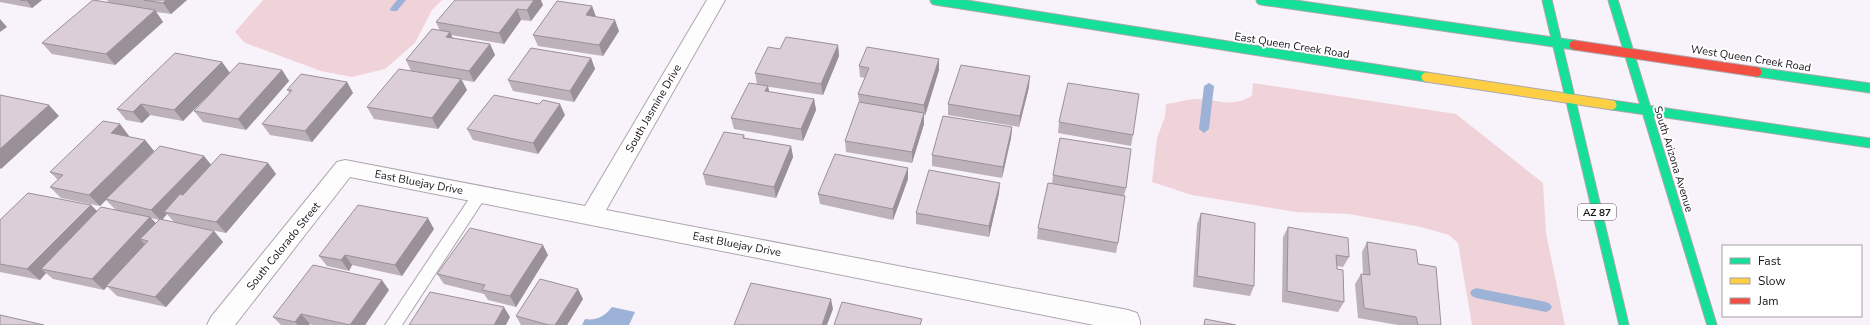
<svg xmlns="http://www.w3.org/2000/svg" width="1870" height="325" font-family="'Nunito Sans',sans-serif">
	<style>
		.green { fill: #f0d3d8 }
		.water { fill: #9cb2d7 }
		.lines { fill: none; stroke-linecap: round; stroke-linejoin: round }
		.stream { fill: #9cb2d7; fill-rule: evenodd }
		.lane-casing { stroke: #aca7ae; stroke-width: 2 }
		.street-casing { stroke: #aca7ae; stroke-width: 2 }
		.fast-casing { stroke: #aca7ae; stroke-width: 11 }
		.slow-casing { stroke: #aca7ae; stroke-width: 11 }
		.jam-casing { stroke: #aca7ae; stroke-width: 11 }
		.lane { fill: #fefdfe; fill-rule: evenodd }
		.street { fill: #fefdfe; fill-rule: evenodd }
		.fast { stroke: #16e098; stroke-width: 9 }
		.slow { stroke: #ffcf43; stroke-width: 9 }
		.jam { stroke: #f24e42; stroke-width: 9 }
		.wall { fill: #bdb1ba; fill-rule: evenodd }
		.shaded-wall { fill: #9a9097 }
		.building { fill: #dcced8; stroke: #9a9097 }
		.labels { text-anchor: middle; stroke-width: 4; stroke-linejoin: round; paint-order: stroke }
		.shield { fill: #fff; stroke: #5d595e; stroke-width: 1 }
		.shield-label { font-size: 10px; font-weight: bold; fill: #171219 }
		.street-label { font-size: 11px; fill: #171219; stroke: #fff }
	</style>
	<rect width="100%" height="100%" fill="#f8f2fa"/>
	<path class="green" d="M263,0H442L432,10L415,43L385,69L352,77L321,71L245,43L235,32Z
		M1253,83L1456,114L1543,183L1546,233L1565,325H1472L1458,243L1449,235L1421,227L1349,214L1296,212L1192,195L1152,182L1157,138L1165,117L1166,104C1175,103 1185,100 1194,99C1216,98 1229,109 1252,96Z"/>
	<path class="water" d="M612,307L635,312L629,325H582L585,319C597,321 605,316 612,307Z"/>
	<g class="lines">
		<path class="stream" d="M397,0H406L397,11H391L390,9Z
			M1209,83L1214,86L1209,129L1204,133L1199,129L1204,86Z
			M1476,288L1546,302L1550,304L1552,307L1550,310L1546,312L1476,298L1472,296L1470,293L1472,290Z"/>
		<defs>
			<path id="lane" d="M480,188L485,190L487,194L485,198L402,325H385L475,190Z"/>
			<path id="street" d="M707,0H725L606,210L1128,310L1137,313L1140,321V325H1094L350,177L235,325H207L211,317L337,162L345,160L585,206Z"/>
			<path id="fast" d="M935,0L1426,77
				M1261,0L1574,45
				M1547,0L1624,325
				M1613,0L1712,325
				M1757,72L1870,88
				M1612,105L1870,143"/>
			<path id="slow" d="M1426,77L1612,105"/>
			<path id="jam" d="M1574,45L1757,72"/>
		</defs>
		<use href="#lane" class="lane-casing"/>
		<use href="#street" class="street-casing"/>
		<use href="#fast" class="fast-casing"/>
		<use href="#slow" class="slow-casing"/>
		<use href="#jam" class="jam-casing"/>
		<use href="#lane" class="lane"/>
		<use href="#street" class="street"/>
		<use href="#fast" class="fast"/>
		<use href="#slow" class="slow"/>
		<use href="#jam" class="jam"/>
	</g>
	<path class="wall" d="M0,0H42L32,8L0,2Z
		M107,0H187L171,14L156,12L163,22L115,65L52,54L42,43L109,3Z
		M543,5L531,21L521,20L504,44L451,35L452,38L490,44L495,55L474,82L462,80L467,90L438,129L374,119L367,107L411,71L406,60L440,31L436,22Z
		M592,6L596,17L619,31L603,56L538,46L533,35Z
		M838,45L839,56L823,95L757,85L755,73L780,49Z
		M591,58L595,69L574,102L513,91L508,80Z
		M939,59V70L924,116V124L912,163L846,152L845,141L859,103L858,94L865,78L860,77L859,66Z
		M222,62L230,73L183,121L150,115L142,123L126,120L117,109Z
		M282,70L289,81L246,130L203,122L194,111Z
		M347,82L353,93L312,142L270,135L262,124L290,93L287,90Z
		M768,86L769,92L814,99L816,110L803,141L734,129L731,118Z
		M1029,87L1019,127L948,115V104Z
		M565,115L538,154L473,140L467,129Z
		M1059,122L1133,135L1131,146L1058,133Z
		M120,124L129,136L128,137L145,140L154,151L134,172L211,165L268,163L276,174L226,233L186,225L214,231L223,242L166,307L117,296L107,286L104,290L53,279L46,273L40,280L0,272V220L91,205L97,211L116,210L106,200L100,206L61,198L50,187L58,180L50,172ZM167,214L174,222L162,220ZM151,218L159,220L156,223Z
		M1012,127L1011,138L1002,178L932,166V155Z
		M744,135L745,138L791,146L793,157L776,198L706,185L703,174Z
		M908,168V179L893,220L820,204L818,194Z
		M1053,175L1126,188L1124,196L1118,243L1116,253L1037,239L1038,228L1052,184Z
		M999,193L989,237L916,224V213Z
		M1201,213L1254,286L1250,296L1193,287L1197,224Z
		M1288,227L1349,257L1343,267L1337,266L1344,302L1338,312L1282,302L1283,237Z
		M434,229L402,276L352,265L349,271L327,266L319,256Z
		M1367,242L1418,264L1441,325H1398L1358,318L1355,284L1361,274H1363L1362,252Z
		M548,255L516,307L488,300L484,294L444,284L437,274Z
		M389,290L365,325H313L310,324L309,325H281L273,317Z
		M583,299L567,325H521L516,316Z"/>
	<path class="shaded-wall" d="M28,0H42L32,8L27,1Z
		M166,0H187L171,14L163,3Z
		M534,0H541L543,5L531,21L527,10Z
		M592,6L596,17L586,15Z
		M517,9L521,20L504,44L499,33Z
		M155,10L163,22L115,65L106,54Z
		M0,19L7,27L0,32Z
		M615,20L619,31L603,56L599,45Z
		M450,32L455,43L446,37Z
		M490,44L495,55L474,82L469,71Z
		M838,45L839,56L823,95L821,84Z
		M591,58L595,69L574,102L570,91Z
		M939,59V70L925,116L924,105Z
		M222,62L230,73L183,121L174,110Z
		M282,70L289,81L246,130L238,119Z
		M1030,76L1029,87L1019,127L1020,116Z
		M461,79L467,90L438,129L432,118Z
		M347,82L353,93L312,142L305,131Z
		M768,86L770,97L765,91Z
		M814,99L816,110L803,141L801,129Z
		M141,104L150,115L142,123L133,112Z
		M560,104L565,115L538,154L533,143Z
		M49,105L59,116L1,169L0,168V149Z
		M924,113V124L912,163V152Z
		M120,124L129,136L121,144L111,133Z
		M1012,127L1011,138L1002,178L1003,167Z
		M145,140L154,151L100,206L89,195Z
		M791,146L793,157L776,198L774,187Z
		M204,156L213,167L168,213L164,212L167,214L161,221L151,210Z
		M268,163L276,174L226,233L216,222Z
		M908,168V179L893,220V209Z
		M1000,183L999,193L989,237V226Z
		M91,205L101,215L41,269L46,273L40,280L27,269Z
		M150,217L160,228L140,239L145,244L104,290L92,279Z
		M428,218L434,229L402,276L395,265Z
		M214,231L223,242L166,307L155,297Z
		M543,245L548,255L516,307L510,296Z
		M345,255L352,265L349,271L341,260Z
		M382,280L389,290L365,325H350Z
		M578,289L583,299L567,325H555Z
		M831,299L833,309L827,325H822Z
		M504,307L510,317L506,325H494Z
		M301,314L310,324L309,325H298L295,322Z"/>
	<path class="building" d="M20,0H28L27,1Z
		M93,0L155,10L106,54L42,43Z
		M144,0H166L163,3Z
		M455,0H534L527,10L517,9L499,33L436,22Z
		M557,1L592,6L586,15L615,20L599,45L533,35Z
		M432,29L450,32L446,37L490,44L469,71L406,60Z
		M786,37L838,45L821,84L755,73L768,47L780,49Z
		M867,47L939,59L924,105L858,94L869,68L859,66Z
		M531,48L591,58L570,91L508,80Z
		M175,53L222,62L174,110L141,104L133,112L117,109Z
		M239,63L282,70L238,119L194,111Z
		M961,65L1030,76L1020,116L948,104Z
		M399,69L461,79L432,118L367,107Z
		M301,74L347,82L305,131L262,124L292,90H287Z
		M749,83L768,86L765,91L814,99L801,129L731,118Z
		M1068,83L1139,94L1133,135L1059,122Z
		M0,95L49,105L0,149Z
		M494,95L539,104L543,100L560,104L533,143L467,129Z
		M859,102L924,113L912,152L845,141Z
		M943,116L1012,127L1003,167L932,155Z
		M103,121L120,124L111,133L145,140L89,195L50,187L63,175L50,172Z
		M724,132L744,135L743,138L791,146L774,187L703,174Z
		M1060,138L1131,149L1126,188L1053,175Z
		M160,146L204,156L151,210L106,199Z
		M221,154L268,163L216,222L164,212L180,194L183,195Z
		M835,154L908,168L893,209L818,194Z
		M929,170L1000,183L989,226L916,213Z
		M1048,183L1125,196L1118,243L1038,228Z
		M28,193L91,205L27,269L0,264V220Z
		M358,205L428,218L395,265L345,255L341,260L319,256Z
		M101,207L150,217L92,279L41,269Z
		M1201,213L1255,223L1254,286L1197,276Z
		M160,219L214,231L155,297L106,286L148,241L140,239Z
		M1288,227L1348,238L1349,257L1336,255L1337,269L1343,270L1344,302L1287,291Z
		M470,228L543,245L510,296L482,290L485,285L437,274Z
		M1367,242L1416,250L1418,264L1436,267L1441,325H1418L1416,317L1364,308L1361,274L1370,275Z
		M313,265L382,280L350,325L301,314L295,322L273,317Z
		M540,279L578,289L555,325H549L516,316Z
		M751,283L831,299L822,325H734Z
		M430,292L504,307L494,325H409Z
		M842,302L922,319L920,325H834Z
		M0,315L44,325H0Z
		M1205,319L1236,325H1204Z"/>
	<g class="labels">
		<rect class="shield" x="1578" y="204" width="38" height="16" rx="3"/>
		<g class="shield-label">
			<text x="1597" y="216">AZ 87</text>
		</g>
		<g class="street-label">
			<text transform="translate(1292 45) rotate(9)" y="4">East Queen Creek Road</text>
			<text transform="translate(1751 58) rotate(9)" y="4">West Queen Creek Road</text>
			<text transform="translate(653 108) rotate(-60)" y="4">South Jasmine Drive</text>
			<text transform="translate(1674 159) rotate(73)" y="4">South Arizona Avenue</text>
			<text transform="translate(419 182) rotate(11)" y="4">East Bluejay Drive</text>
			<text transform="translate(737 244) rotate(11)" y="4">East Bluejay Drive</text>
			<text transform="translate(283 246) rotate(-51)" y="4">South Colorado Street</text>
		</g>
	</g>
	<rect x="1722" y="245" width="140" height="72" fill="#ffffff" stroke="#a2a0a3"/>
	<rect x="1730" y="258" width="20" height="6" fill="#16e098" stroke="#a2a0a3"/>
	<text x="1758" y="265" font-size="12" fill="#171219">Fast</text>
	<rect x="1730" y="278" width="20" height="6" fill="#ffcf43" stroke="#a2a0a3"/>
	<text x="1758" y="285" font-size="12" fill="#171219">Slow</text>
	<rect x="1730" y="298" width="20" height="6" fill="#f24e42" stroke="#a2a0a3"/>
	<text x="1758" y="305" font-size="12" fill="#171219">Jam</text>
</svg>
